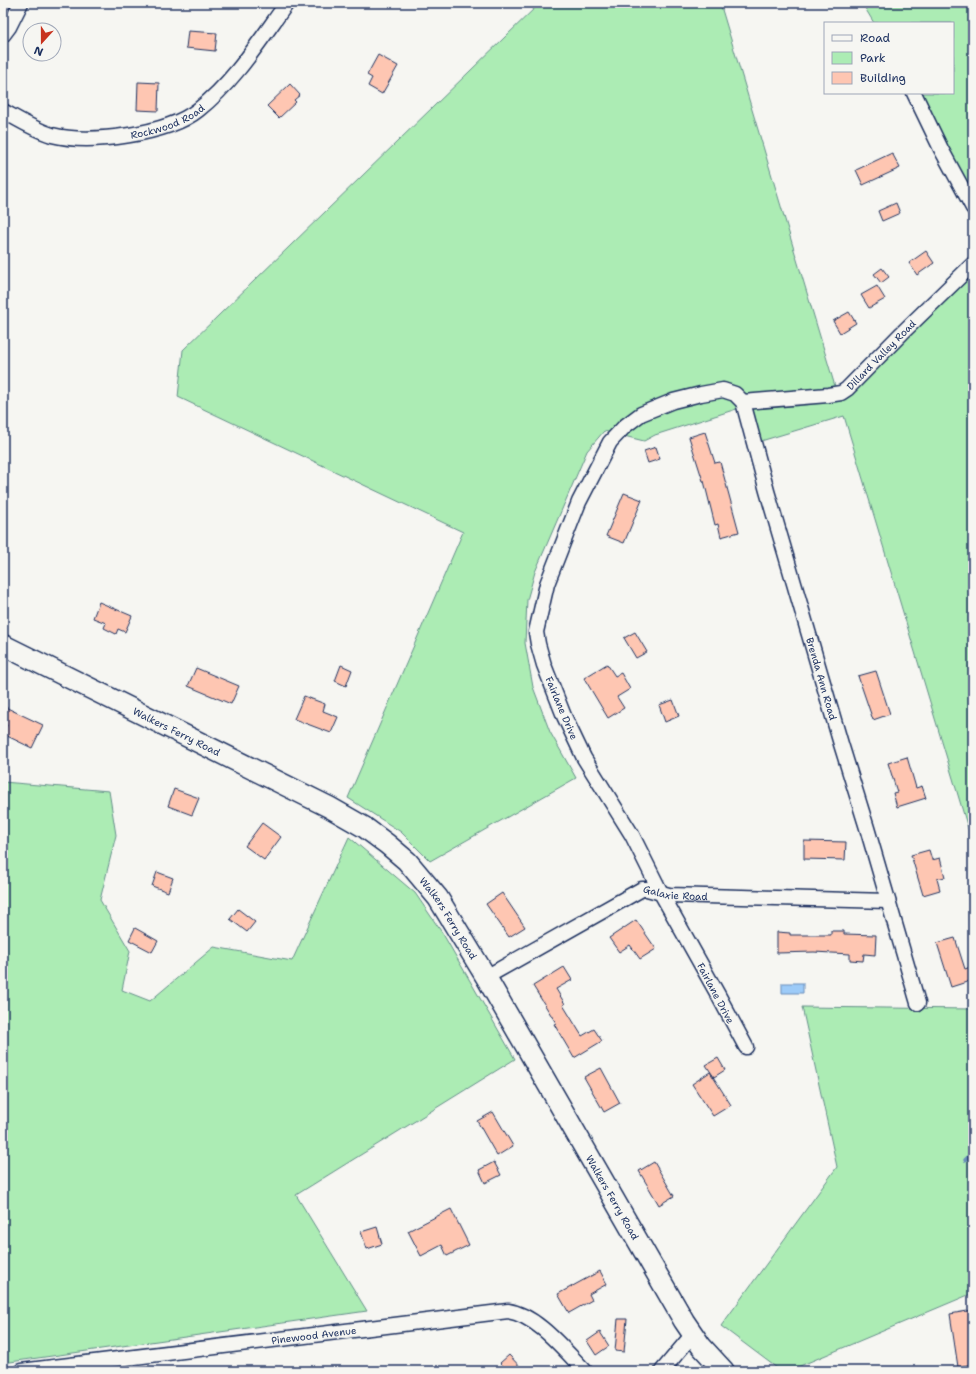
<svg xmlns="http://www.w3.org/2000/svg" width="976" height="1374" font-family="'Shantell Sans',sans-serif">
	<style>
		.green { fill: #acecb4; stroke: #648e89 }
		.water { fill: #9dcbf8; stroke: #698dba }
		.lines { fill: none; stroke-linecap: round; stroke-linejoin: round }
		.stream { stroke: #698dba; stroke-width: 3.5 }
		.building { fill: #fec6b2; stroke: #1b2f5e }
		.street-casing { stroke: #1b2f5e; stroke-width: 17 }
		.secondary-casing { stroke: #1b2f5e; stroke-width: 23 }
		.street { stroke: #f6f6f2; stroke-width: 14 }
		.secondary { stroke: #f6f6f2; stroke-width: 20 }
		.labels { text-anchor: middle; stroke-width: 3; stroke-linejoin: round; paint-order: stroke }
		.street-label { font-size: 10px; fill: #1b2f5e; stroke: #f6f6f2 }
	</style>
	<rect width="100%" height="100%" fill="#f6f6f2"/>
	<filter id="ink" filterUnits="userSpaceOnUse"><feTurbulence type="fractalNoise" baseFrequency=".025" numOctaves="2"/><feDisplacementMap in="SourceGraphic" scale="8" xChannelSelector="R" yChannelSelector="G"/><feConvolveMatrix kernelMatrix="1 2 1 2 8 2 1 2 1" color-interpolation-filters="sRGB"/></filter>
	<g filter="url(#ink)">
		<path class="green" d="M540,3H720L837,393L973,273V845L844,416L761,441L749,405L655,435L644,441L604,431L587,451L535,572L527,600L525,643L533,687L550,732L576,778L430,861L401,832L348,798L463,532L178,397L183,350Z
			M862,3H973V199L915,93H953V23H874Z
			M3,782L109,791L116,835L100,900L130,951L122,990L150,1001L214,947L292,961L349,837L415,893L443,934L515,1059L296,1195L367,1311L3,1363Z
			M802,1007L973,1009V1293L788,1371H781L721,1326L837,1167Z"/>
		<path class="water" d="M782,983H803V993H782Z"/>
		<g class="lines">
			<path class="stream" d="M965,1160L973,1152"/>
		</g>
		<path class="building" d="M188,31L217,33L215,51L186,48Z
			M378,55L398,66L382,94L368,86L372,78L367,75Z
			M138,82L159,83L158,111L137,110Z
			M290,84L300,95L294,100L296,102L279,118L267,106Z
			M892,153L900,168L863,185L856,170Z
			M896,203L900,213L882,221L878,211Z
			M926,251L934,263L917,275L909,263Z
			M882,268L889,277L881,283L874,274Z
			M877,286L885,299L869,308L861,295Z
			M849,312L856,323L840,333L833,321Z
			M705,432L715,463L720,462L739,532L721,537L718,524L715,525L704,481H703L689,437Z
			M656,447L660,459L648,463L644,451Z
			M624,493L642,500L624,543L606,536Z
			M99,602L132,616L125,632L118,629L116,634L104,628L106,623L93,618Z
			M635,632L647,652L636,658L624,638Z
			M607,664L615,676L621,673L630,689L617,697L624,708L608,718L584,678Z
			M341,665L352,670L346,686L335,681Z
			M196,668L239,686L231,704L188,686Z
			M876,671L890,714L873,720L858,676Z
			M304,696L325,704L323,711L338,717L331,733L294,719Z
			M673,700L679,716L665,722L659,705Z
			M3,706L43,725L32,748L3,734L7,725L3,723Z
			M907,757L916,788L922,786L926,798L897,807L893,793L897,792L888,763Z
			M174,789L199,798L192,815L168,806Z
			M262,823L281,837L264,860L245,846Z
			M804,841L846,842L845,860L804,859Z
			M929,850L932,860L940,858L945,877L937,879L940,890L923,895L911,855Z
			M157,872L173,878L168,892L152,886Z
			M502,893L525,927L509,937L486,904Z
			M238,909L255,922L247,932L230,919Z
			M636,920L656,949L640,959L630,945L619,952L609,938Z
			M135,928L158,941L152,952L129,940Z
			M831,931H844V934L876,935L875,955L864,954L863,961L850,960V954L814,952L777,953V932L790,933V935H831Z
			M955,938L965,969L973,966V980L951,987L937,943Z
			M564,967L572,980L556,989L565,1004L563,1005L582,1036L594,1029L602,1041L574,1058L554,1024L556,1023L533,986Z
			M718,1058L725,1070L714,1077L706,1065Z
			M601,1068L620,1103L604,1112L584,1077Z
			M710,1072L731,1105L713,1116L692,1084Z
			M493,1112L513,1146L497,1156L477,1121Z
			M494,1162L501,1175L485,1183L479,1170Z
			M654,1162L674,1196L659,1205L639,1171Z
			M451,1209L469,1245L447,1256L442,1245L421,1256L408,1231Z
			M377,1227L382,1244L367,1249L361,1232Z
			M600,1271L607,1284L589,1294L592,1300L569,1313L558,1294Z
			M973,1310V1364L958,1367L950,1314Z
			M618,1319H627L624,1352L615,1351Z
			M600,1332L609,1346L596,1355L587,1341Z
			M509,1355L524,1371H508L500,1363Z"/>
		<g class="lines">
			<defs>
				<g id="street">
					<path d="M3,35L9,27L21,3"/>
					<path d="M914,93L941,149L973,208"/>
					<path id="s1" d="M3,111C19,120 35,130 52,135C90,145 168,134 198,110C235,81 260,40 287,3"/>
					<path id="s2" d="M743,402L828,395L841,393L847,389L902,333L973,264"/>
					<path id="s3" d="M486,977L642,889H647L669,895L888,901"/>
					<path id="s4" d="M746,1047L717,993L661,893L632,835L584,758L564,716L544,665L538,644L536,632L547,584L579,502L610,442L625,426L641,414L673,401L701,394L723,390L735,394L743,402L767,491L841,744L867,828L918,1003"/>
					<path id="s5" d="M21,1371L508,1311C537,1315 565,1351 585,1371"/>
					<path d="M662,1371L693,1334"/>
				</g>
				<g id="secondary">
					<path id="s6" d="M3,645L329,807L364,827L387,844L407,861L438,898L486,977L684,1321L701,1346L724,1371"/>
				</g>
			</defs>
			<use href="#street" class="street-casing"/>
			<use href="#secondary" class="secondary-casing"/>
			<use href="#street" class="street"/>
			<use href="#secondary" class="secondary"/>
		</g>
	</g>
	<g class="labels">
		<g class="street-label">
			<text dy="4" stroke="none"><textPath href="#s1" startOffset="173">Rockwood Road</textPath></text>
			<text dy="4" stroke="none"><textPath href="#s2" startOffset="154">Dillard Valley Road</textPath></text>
			<text dy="4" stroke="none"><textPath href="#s4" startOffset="1111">Brenda Ann Road</textPath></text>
			<text transform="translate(562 708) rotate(67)" y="4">Fairlane Drive</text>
			<text dy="4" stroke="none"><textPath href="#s6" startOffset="194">Walkers Ferry Road</textPath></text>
			<text dy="4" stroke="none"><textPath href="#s3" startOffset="213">Galaxie Road</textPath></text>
			<text dy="4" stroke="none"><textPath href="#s6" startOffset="530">Walkers Ferry Road</textPath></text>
			<text transform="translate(716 993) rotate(62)" y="4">Fairlane Drive</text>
			<text dy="4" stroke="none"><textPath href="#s6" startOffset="854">Walkers Ferry Road</textPath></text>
			<text dy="4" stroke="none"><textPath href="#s5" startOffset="295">Pinewood Avenue</textPath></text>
		</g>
	</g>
	<rect width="976" height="1374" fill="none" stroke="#f6f6f2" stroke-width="16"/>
	<rect x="8" y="8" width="960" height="1358" fill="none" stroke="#1b2f5e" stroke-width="1.5" filter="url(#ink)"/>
	<rect x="824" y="22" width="130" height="72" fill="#f6f6f2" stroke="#9ea6b7"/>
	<rect x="832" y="35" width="20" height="6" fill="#f6f6f2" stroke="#9ea6b7"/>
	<text x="860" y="42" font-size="12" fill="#1b2f5e">Road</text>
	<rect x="832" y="52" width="20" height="12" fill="#acecb4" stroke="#9ea6b7"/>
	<text x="860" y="62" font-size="12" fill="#1b2f5e">Park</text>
	<rect x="832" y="72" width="20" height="12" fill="#fec6b2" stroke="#9ea6b7"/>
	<text x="860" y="82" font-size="12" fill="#1b2f5e">Building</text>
	<g transform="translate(42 42) rotate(201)"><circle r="19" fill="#f6f6f2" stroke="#9ea6b7"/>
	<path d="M0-3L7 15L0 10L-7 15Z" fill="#c8321e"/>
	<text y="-6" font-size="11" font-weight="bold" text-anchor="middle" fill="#1b2f5e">N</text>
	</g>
</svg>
